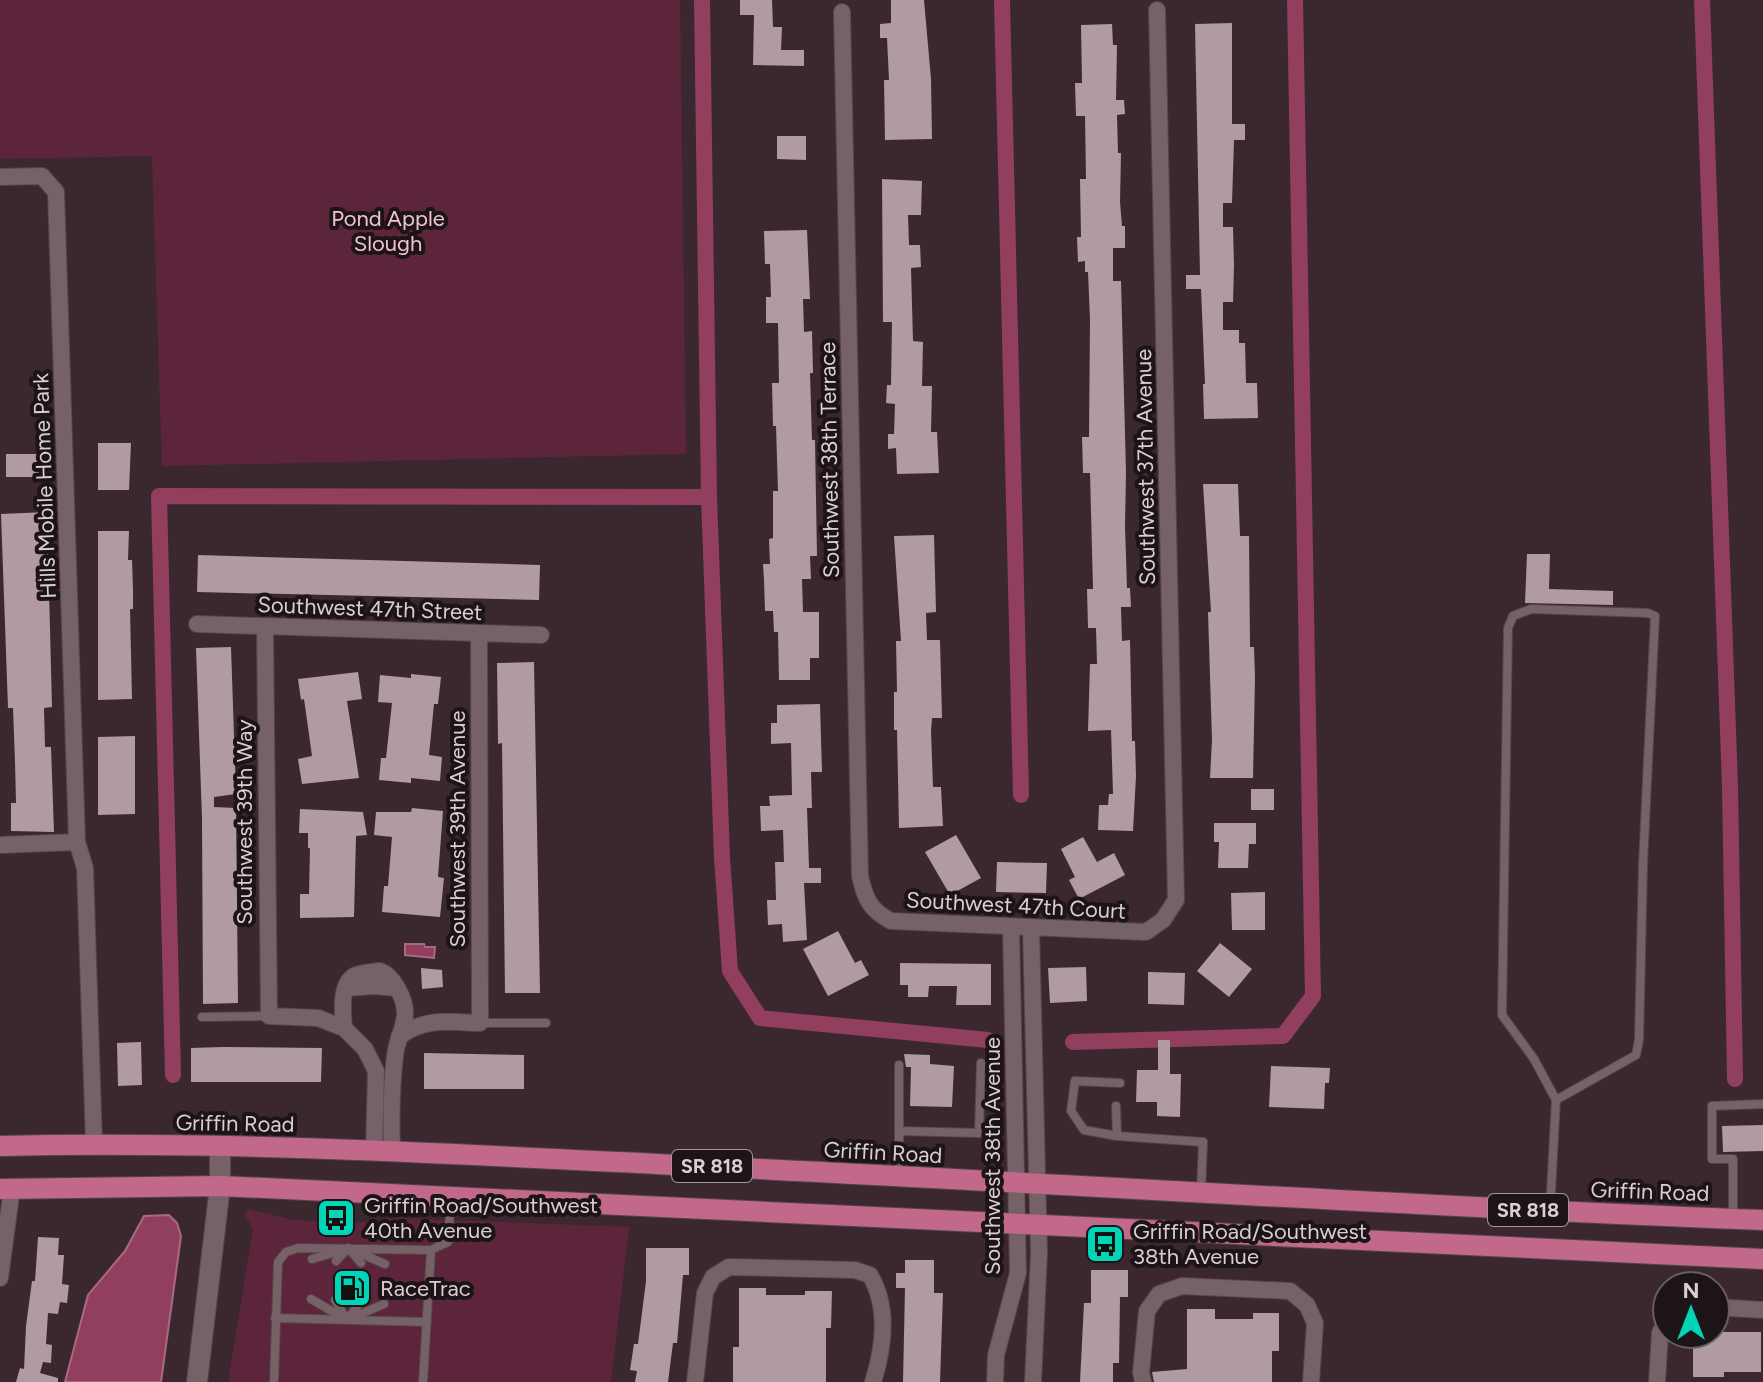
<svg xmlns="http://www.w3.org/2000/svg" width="1763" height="1382" font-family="Figtree,sans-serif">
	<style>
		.green { fill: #5d253b }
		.water { fill: #923f5f; stroke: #a86a81; stroke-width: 2 }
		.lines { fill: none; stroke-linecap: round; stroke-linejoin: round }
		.canal { stroke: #923f5f; stroke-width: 16 }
		.building { fill: #b19aa1 }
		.lane-casing { stroke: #55464a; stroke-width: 10 }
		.street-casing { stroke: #55464a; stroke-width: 18 }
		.secondary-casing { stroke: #55464a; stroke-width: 22 }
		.primary-casing { stroke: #55464a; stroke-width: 22 }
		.lane { stroke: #766167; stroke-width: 8 }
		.street { stroke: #766167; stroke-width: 16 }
		.secondary { stroke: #766167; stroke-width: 20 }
		.primary { stroke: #c2698b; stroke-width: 20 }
		.labels { text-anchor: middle; stroke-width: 8; stroke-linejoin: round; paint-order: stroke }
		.shield { fill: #1c1416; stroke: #a19699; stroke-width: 2 }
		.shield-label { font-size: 20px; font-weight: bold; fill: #daced1 }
		.park-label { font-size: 22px; fill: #f3c2d1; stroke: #1c1416 }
		.street-label { font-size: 22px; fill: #daced1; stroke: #1c1416 }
		.poi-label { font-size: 22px; fill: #daced1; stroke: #1c1416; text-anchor: start }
	</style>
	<rect width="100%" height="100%" fill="#3b282e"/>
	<path class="green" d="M0,0H680L686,454L162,466L152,156L0,159Z
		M248,1209L294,1220L353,1223L397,1218L629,1227L611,1382H228L253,1229L245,1215Z"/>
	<path class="water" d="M405,944H424L425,947H435L434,958L405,955Z
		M169,1215L177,1223L181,1236L161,1382H65L88,1295L125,1251L144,1216Z"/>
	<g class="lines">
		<path class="canal" d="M702,0L709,497L722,857L730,971L760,1018L988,1040
			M1002,0L1021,795
			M1702,0L1730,787L1735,1079
			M1073,1042L1283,1036L1313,996L1295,0
			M173,1075L159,496L709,497"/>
	</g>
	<path class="building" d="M740,0H772L773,27H782L781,50H804V66L753,65L754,15H740Z
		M891,0H924L931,79L932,139L885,140L884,80H889L887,38H880V24L891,23Z
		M1232,23V124H1245V140H1234L1232,203H1223V227H1233L1234,265L1233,302H1223V330H1239V343H1245L1246,383H1257L1258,418L1204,419L1203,384H1205L1201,289H1186V275H1200L1195,24Z
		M1112,24L1113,45H1117L1116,100H1124L1125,114L1117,115L1118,153H1121L1120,202L1122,226H1125V248H1113V281H1121L1126,472L1125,526L1127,588H1130L1131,607H1121L1122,641L1130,640L1132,741H1135L1136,776L1133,831L1098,830L1099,805H1108L1109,794H1113L1111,730L1088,731L1090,664H1097L1096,628H1088L1087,589H1093L1090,473H1083L1082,437H1089L1090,319L1088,272H1085V261L1078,262L1077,237H1081L1080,179H1086L1085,116H1076L1075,83H1082L1081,25Z
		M777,136H806V160L777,159Z
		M882,179L922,181L921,215H908L909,245H920L921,267L911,268L913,341L923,342L922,386H932L931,432H937L939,473L897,474L896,448L888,449V434H894L895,404L886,403L887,385H891L892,322H883Z
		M807,230L810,299H803L804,332L812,331L813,373H810L812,440H815L817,556H810L811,579H802L803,612H819V658H810V680H779L778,632H774L773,611H765L764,580L763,564H770L769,539L773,538V491H778L776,426H773L772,383H779L778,323H766V297H771L770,264H765L764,231Z
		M98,443H131L129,490H98Z
		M6,454H45V477H6Z
		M1203,484H1238L1240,536H1249L1250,647H1254L1255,677L1253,778H1210L1212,740L1208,612H1211Z
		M47,512L52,707L44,708L45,747H51L54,832L11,831V803H16L15,762L13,708H8L1,514Z
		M98,531H129L128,560H132L133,589V609H130L132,699L98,700Z
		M934,535L936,612L926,613L927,640H940L942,718H932L931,731L933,787H941L943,826L899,828L897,730H894V692H897L896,641H901L894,536Z
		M1527,554H1550L1549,589L1613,591V605L1525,603Z
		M198,555L540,565L539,600L197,592Z
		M231,647L236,794L214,797V807L236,808L238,1003L203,1004L202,819L196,648Z
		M534,662L540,993H505L502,743L498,744L497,663Z
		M358,672L362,699L347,701L359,778L302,784L298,759L312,756L304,699L301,700L298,679Z
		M411,674L441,677L438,704H434L429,755L442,757L440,781L411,778V783L379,780L381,758H386L392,703L378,702L380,675L411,678Z
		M820,704L822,772H811L812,808H807L809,868H821V883H804L807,940L783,942L782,924L768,925L767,900H776L775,862H784L783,830L761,831L760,806H770L769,796L792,795L791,743L771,744V723H777V705Z
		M135,736V814L98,815V737Z
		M1251,789H1274V810H1251Z
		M412,808L443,811L438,877L444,878L440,917L382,912L384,886H388L392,837L374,835L376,812H411Z
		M300,809L363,812L367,835L356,836L354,917L300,918V894H309L310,848H308V833H299Z
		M1214,823H1256V844H1249L1248,868H1218L1219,842H1214Z
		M956,835L981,878L950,895L925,852Z
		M1083,837L1097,862L1114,853L1125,875L1079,899L1069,880L1075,877L1061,849Z
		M997,862L1047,863L1046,893L996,892Z
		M1265,892V930H1232L1231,893Z
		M838,931L855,963L861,960L869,975L828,996L803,949Z
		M1220,943L1252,969L1229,997L1197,971Z
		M900,963L991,964V1005H956L957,986H929L928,997H908V985H900Z
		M1086,967L1087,1001L1050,1003L1048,968Z
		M421,968L442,970L443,987L422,989Z
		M1148,972L1185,973L1184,1005L1148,1004Z
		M1158,1040H1170V1074H1181L1180,1117L1157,1116V1102H1136L1137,1070H1158Z
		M141,1042L142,1085L118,1086L117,1043Z
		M222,1047L322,1048L321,1082H191V1048Z
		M424,1053L524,1055V1089H424Z
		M904,1054L930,1055V1064L954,1066L952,1107L910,1106L911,1067H906Z
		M1271,1066L1330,1068L1329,1083H1325L1324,1109L1269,1107Z
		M1763,1125V1151L1723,1152L1722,1126Z
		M38,1237L59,1238L58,1255H64L62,1284L69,1285L67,1303L60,1302L58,1314L48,1313L46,1344L52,1345L51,1363L43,1362L40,1373L58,1378V1382H16L20,1368L24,1369L26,1326L32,1281H35Z
		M646,1248H689V1275H683L677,1343H673L668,1382H635L637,1371L630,1370L634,1344H638L646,1281Z
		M905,1260H934V1293H943L940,1382H903L905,1288H896V1273H905Z
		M1091,1270H1128V1297H1120L1119,1363H1113V1382H1080L1084,1303H1091Z
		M739,1288H766V1295H805V1291H832L831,1328H826V1382H733V1347H739Z
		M1187,1309H1215V1319H1253V1313H1279V1351H1272V1382H1154L1152,1372L1187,1369Z
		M1715,1332H1761V1372H1724V1377H1693V1344H1702V1334Z"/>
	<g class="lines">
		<defs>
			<path id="lane" d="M202,1017L269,1016
				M481,1023H546
				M1120,1083L1075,1081L1071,1111L1084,1130L1117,1136L1203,1142L1201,1192
				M1116,1106L1117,1136
				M899,1131L979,1133L981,1063
				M899,1176V1065
				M1550,1210L1556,1100L1534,1059L1502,1015L1508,628L1513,616L1531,609L1648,613L1655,616L1643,864L1639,1040L1636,1055L1556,1100
				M1733,1218V1159H1712V1106L1763,1104
				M352,1250L385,1264
				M431,1250L448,1242L451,1197
				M312,1259L340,1251
				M336,1261L348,1248L361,1263
				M311,1299L347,1320L384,1304
				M335,1300L347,1320L361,1301
				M275,1318L427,1322
				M274,1382L278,1262L286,1252L298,1248L431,1250L423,1382"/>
			<path id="street" d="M842,12L860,876C865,899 870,910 891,921L1146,932L1163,920L1176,900L1157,10
				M0,177L42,176L56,192L77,842L0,845
				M197,624L541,635
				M265,628L269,1016L318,1018L344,1028
				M77,842L85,868L94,1144
				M1031,929L1039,1253L1033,1382
				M346,988L375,986L396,988
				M399,1037C424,1017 450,1022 480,1023L479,634
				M374,1151L376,1071L365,1049L344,1028C343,1014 339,986 354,976C360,972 373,972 380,971C394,976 405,999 405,1013C405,1027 396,1042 395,1056C391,1088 391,1119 392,1151
				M0,1278L12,1188
				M1715,1307L1763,1310
				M695,1382L705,1293L713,1277L729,1267L855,1270L870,1275C889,1307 884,1347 873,1382
				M995,1382L996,1355L1018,1273L1011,928
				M1143,1382L1141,1372L1147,1311L1159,1294L1182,1286L1290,1291L1307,1305L1315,1323L1311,1382
				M1657,1382L1660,1333L1667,1318"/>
			<path id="secondary" d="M197,1382L220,1186V1146"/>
			<path id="primary" d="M0,1146C219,1141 437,1153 656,1164C1025,1181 1394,1206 1763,1220
				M0,1189L220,1186L1763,1259"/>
		</defs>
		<use href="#lane" class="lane-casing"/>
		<use href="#street" class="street-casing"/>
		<use href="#secondary" class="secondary-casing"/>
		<use href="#primary" class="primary-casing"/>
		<use href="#lane" class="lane"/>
		<use href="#street" class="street"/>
		<use href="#secondary" class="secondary"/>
		<use href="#primary" class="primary"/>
	</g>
	<defs>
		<symbol id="bus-square" viewBox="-11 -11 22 22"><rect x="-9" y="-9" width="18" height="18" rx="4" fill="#00d5b7" stroke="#1c1416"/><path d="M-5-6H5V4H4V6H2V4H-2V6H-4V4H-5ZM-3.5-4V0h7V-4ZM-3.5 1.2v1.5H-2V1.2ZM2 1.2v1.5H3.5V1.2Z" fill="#111"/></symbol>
		<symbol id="fuel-square" viewBox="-11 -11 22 22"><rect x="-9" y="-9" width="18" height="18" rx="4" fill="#00d5b7" stroke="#1c1416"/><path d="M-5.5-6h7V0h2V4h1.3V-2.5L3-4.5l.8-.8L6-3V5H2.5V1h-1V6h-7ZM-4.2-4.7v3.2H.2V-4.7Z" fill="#111"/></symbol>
	</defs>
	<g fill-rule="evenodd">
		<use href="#bus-square" x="314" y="1196" width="44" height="44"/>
		<use href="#bus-square" x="1083" y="1222" width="44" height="44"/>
		<use href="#fuel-square" x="330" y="1266" width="44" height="44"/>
	</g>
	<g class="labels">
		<g class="shield">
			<rect x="672" y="1150" width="80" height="32" rx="6"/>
			<rect x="1488" y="1194" width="80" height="32" rx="6"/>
		</g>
		<g class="shield-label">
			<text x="712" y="1173">SR 818</text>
			<text x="1528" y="1217">SR 818</text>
		</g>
		<g class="park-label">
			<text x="388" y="226">Pond Apple<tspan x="388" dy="25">Slough</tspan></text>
		</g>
		<g class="street-label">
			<text transform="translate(829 460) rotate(-91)" y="8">Southwest 38th Terrace</text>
			<text transform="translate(1145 467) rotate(-91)" y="8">Southwest 37th Avenue</text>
			<text transform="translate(44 486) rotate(-92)" y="8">Hills Mobile Home Park</text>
			<text transform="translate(370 608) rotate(2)" y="8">Southwest 47th Street</text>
			<text transform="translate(244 822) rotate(-90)" y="8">Southwest 39th Way</text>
			<text transform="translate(457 829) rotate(-90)" y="8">Southwest 39th Avenue</text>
			<text transform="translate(1016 905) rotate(3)" y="8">Southwest 47th Court</text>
			<text transform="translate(235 1123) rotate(1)" y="8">Griffin Road</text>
			<text transform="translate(883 1152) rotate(3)" y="8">Griffin Road</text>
			<text transform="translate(992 1156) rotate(-90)" y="8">Southwest 38th Avenue</text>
			<text transform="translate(1650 1191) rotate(2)" y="8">Griffin Road</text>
		</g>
		<g class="poi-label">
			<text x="364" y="1213">Griffin Road/Southwest<tspan x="364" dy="25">40th Avenue</tspan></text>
			<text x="1133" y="1239">Griffin Road/Southwest<tspan x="1133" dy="25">38th Avenue</tspan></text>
			<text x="380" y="1296">RaceTrac</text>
		</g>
	</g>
	<g transform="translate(1691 1310)"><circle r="38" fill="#1c1416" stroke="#685e61" stroke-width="2"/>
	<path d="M0-6L14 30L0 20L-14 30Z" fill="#00d5b7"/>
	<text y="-12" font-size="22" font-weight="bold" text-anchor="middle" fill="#daced1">N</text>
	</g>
</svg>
